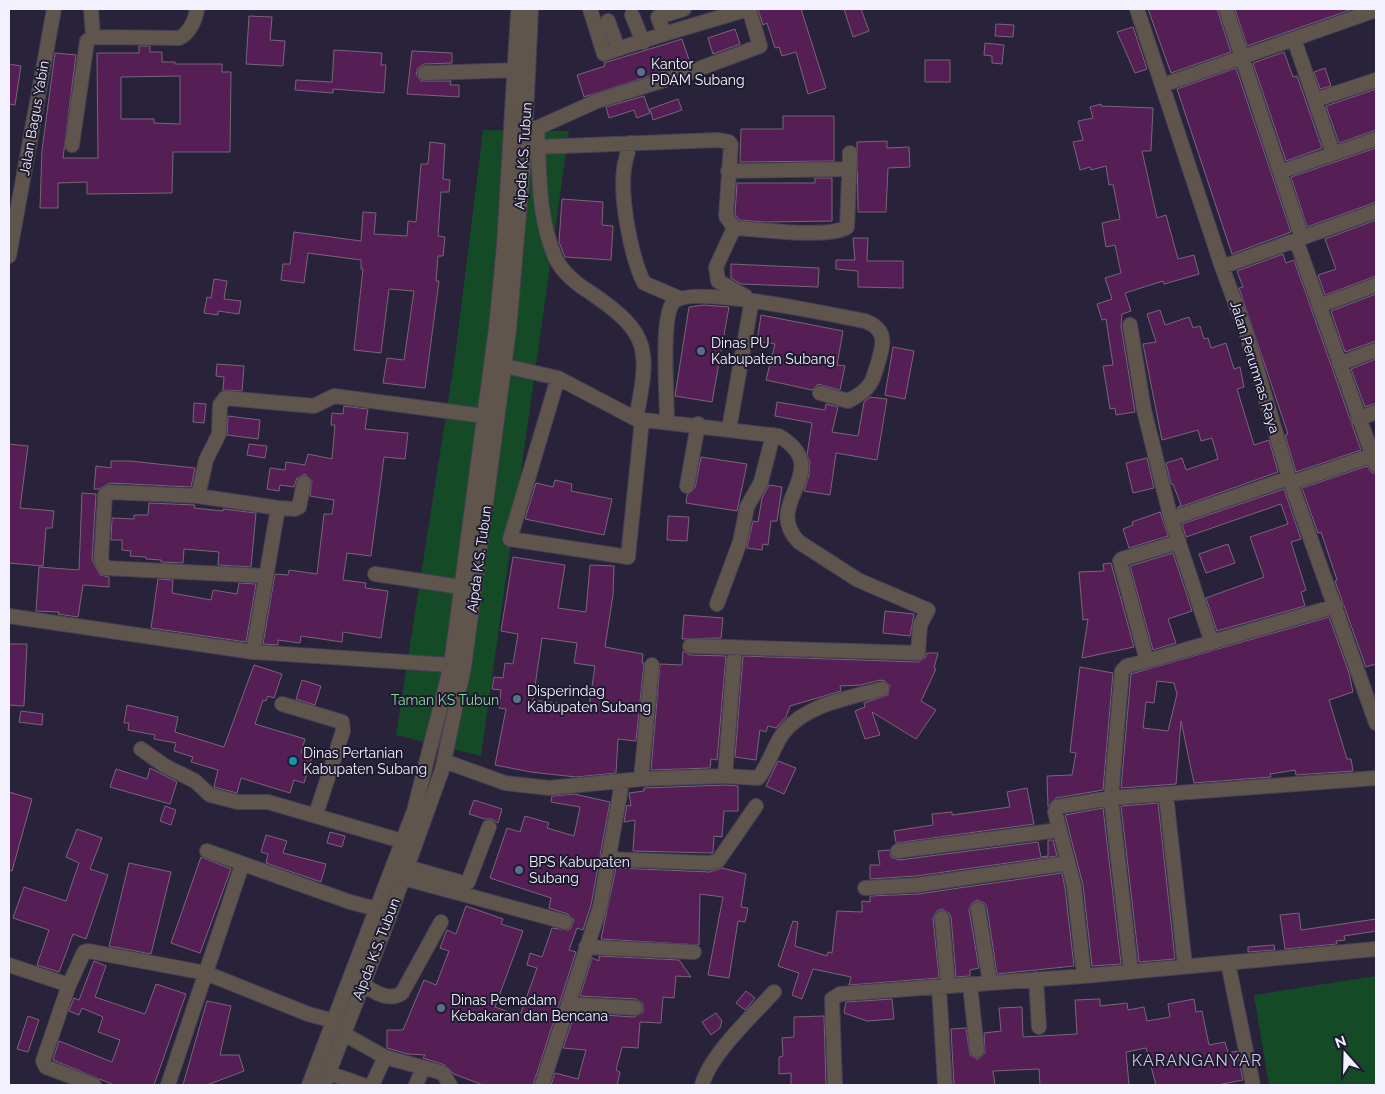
<svg xmlns="http://www.w3.org/2000/svg" width="1385" height="1094" font-family="Raleway,sans-serif">
	<style>
		.green { fill: #144b26 }
		.building { fill: #551f56; stroke: #796478; fill-rule: evenodd }
		.lines { fill: none; stroke-linecap: round; stroke-linejoin: round }
		.minor-casing { stroke: #444055; stroke-width: 16 }
		.minor { stroke: #5f554d; stroke-width: 14 }
		.service-dot { fill: #5c6f8a; stroke: #1e1a2f; stroke-width: 2 }
		.culture-dot { fill: #0f9aa8; stroke: #1e1a2f; stroke-width: 2 }
		.labels { text-anchor: middle; stroke-width: 4; stroke-linejoin: round; paint-order: stroke }
		.poi-label { font-size: 14px; fill: #f2f1fd; stroke: #1e1a2f; text-anchor: start }
		.street-label { font-size: 14px; fill: #f2f1fd; stroke: #1e1a2f }
		.park-label { font-size: 14px; fill: #7add93; stroke: #1e1a2f }
		.quarter-label { font-size: 16px; letter-spacing: 1px; fill: #cec9e6; stroke: #1e1a2f }
	</style>
	<rect width="100%" height="100%" fill="#28233a"/>
	<path class="green" d="M483,130L569,131L481,756L396,735L455,357Z
		M1376,976V1085H1269L1254,995Z"/>
	<path class="building" d="M758,9H801L826,88L808,94L796,52L782,56L779,47L775,48L767,23L763,25Z
		M844,9H861L869,31L853,37Z
		M1148,9H1217L1231,52L1171,73Z
		M1235,9H1353L1247,46Z
		M249,16L272,17L270,40L285,41L283,66L246,64Z
		M996,24L1014,25L1013,37L995,36Z
		M1133,27L1147,69L1135,73L1117,32Z
		M735,29L740,44L713,54L708,38Z
		M682,39L690,63L584,97L577,75L605,66L604,63Z
		M985,43L1004,45L1002,64L992,63V56L984,55Z
		M139,46H150V52H162V62H175V64H222V72H231L230,152H173L172,193L87,194V182L58,183V208H40L42,150L55,53L76,55L63,158H98L97,53H139ZM180,76V124L154,123V119H121V77Z
		M334,50L382,53L381,65H386L384,93L333,89V93L295,90L296,80L332,82Z
		M412,51L452,53V63L424,64L418,68L416,74L421,81H451L450,85H459V97L407,94Z
		M1284,52L1293,77L1297,76L1322,148L1286,161L1253,63Z
		M925,60H950V82H925Z
		M9,64L21,66L15,105L9,104Z
		M1236,68L1291,232L1232,254L1177,89Z
		M1325,68L1331,86L1320,89L1314,72Z
		M1376,89V130L1339,143L1326,106Z
		M644,96L650,113L637,118L634,110L609,118L606,107Z
		M678,99L682,110L653,120L650,109Z
		M1101,104V106L1153,108L1151,151H1142L1157,218L1166,215L1178,259L1194,255L1199,274L1164,284L1163,281L1125,293L1131,311L1122,314L1121,326L1135,412L1116,415L1115,408L1110,409L1103,366L1113,365L1106,319L1102,320L1097,304L1112,299L1105,278L1121,273L1115,245L1106,247L1102,223L1120,219L1113,184L1109,185L1106,166L1091,170L1090,167L1080,170L1073,142L1083,140L1078,121L1093,118L1090,107Z
		M783,116H834V161L740,162L741,129H783Z
		M887,141V148L909,147L910,167L888,168L886,212H858L857,142Z
		M430,142L445,144L443,179L450,180L449,192H441L438,236L445,237L443,256H438L436,281H439L425,388L383,383L387,358L404,360L414,291L389,289L381,353L354,350L363,269H361V260L308,253L304,283L281,280L283,264H290L294,232L361,241L363,212L376,213L374,234L407,236L408,221L416,222L421,164H428Z
		M1376,148V202L1307,227L1291,177Z
		M815,178H832V221L764,222L739,220L735,214L737,183H815Z
		M562,199L603,202L602,225L613,226L611,260L565,257L559,242Z
		M1376,220V276L1325,295L1318,275L1336,269L1325,239Z
		M853,238H868L867,261H903V288L858,287V271L836,269V260H855Z
		M1283,254L1286,263L1294,260L1361,450L1296,472L1285,435L1288,434L1239,288L1243,287L1237,271Z
		M731,264L819,268L818,287L741,284L731,278Z
		M214,279L227,281L224,299L241,301L239,314L218,311V315L204,313L207,297L211,298Z
		M1376,294V341L1345,352L1331,311Z
		M704,305L729,307L712,402L675,396L689,307Z
		M1160,310L1165,325L1189,317L1193,328L1200,326L1204,339L1208,338L1211,348L1226,343L1234,369L1240,367L1244,387L1237,389L1254,445L1269,440L1278,472L1177,508L1181,505L1173,484H1171L1166,463L1182,458L1186,470L1218,459L1212,438L1201,441L1198,430L1162,440L1143,344L1156,342L1147,314Z
		M761,315L843,331L837,365L845,366L840,390L818,384L812,390L766,380L775,344L757,341Z
		M893,347L914,351L905,399L885,395Z
		M1376,359V403L1365,407L1351,369Z
		M217,364L244,366L242,391L223,390L224,377L216,376Z
		M870,397L887,399L877,460L836,453L830,495L804,491L809,475L810,462L807,455L812,423L775,416L777,402L825,410L826,404L838,407L832,432L858,436L864,402Z
		M194,403L206,404L204,423L193,422Z
		M344,406L368,409L365,429L408,433L405,459L384,457L371,556L347,553L343,580L366,583L365,588L388,591L381,638L343,632L342,642L301,636L300,643L278,640V645L263,644L275,574L288,575L289,570L317,574L324,514H332L334,500L310,496L312,481L305,474L297,478L294,487L280,485L279,491L267,489L270,468L285,470L286,462L305,465L308,454L332,459L335,425H331L332,413L343,414Z
		M228,416L260,420L258,439L227,435Z
		M9,444L28,446L20,508L54,511L52,528H46L43,566L9,563Z
		M249,444L267,446L265,458L247,455Z
		M701,457L747,464L737,511L686,503L687,495L695,488Z
		M1147,458L1154,488L1133,493L1126,463Z
		M111,461H130L195,468L191,487L110,483L99,489H94L96,466L111,468Z
		M1367,466L1371,472L1376,474V664L1366,667L1335,581L1337,580L1321,532L1318,533L1302,488Z
		M555,480L572,484L571,491L612,499L604,535L525,519L536,483L553,487Z
		M769,485L782,487L777,521H771L768,545L763,544L762,550L747,548L753,521L758,522L762,498Z
		M1284,489L1301,539L1291,542L1306,590L1301,592L1305,606L1217,631L1206,598L1264,577L1250,537L1288,524L1281,504L1186,537L1182,524Z
		M82,493L96,494L92,560L100,575L109,577V587L83,585L78,617L58,614L59,612L36,611L39,567L79,570Z
		M149,503L195,505L194,508L223,511V509L256,513L251,567L218,565L219,552L184,549L183,563L161,562V560L146,559V557L130,556L131,551L122,550V540H111L112,518L134,519V515H148Z
		M1160,512L1168,536L1129,548L1123,529L1133,525L1132,522Z
		M668,516L689,517L687,541L667,540Z
		M1228,544L1235,563L1206,573L1199,554Z
		M1173,553L1192,611L1168,619L1176,643L1153,650L1130,566Z
		M513,557L565,565L558,608L586,612L590,565L614,566L613,595L605,647L643,654L642,663H644L636,741L618,739L616,773L576,777L531,772L495,765L506,709L499,708L501,690L492,689L494,677L503,678L505,663L513,664L518,634L501,631ZM542,638L577,643L574,663L595,666L589,707L533,700Z
		M1111,563L1134,647L1082,658L1088,619L1083,620L1079,572L1104,571L1103,564Z
		M158,579L173,580L172,593L211,600L213,590L237,594L239,583L256,584L246,642L151,628Z
		M885,611L914,614L910,636L883,633Z
		M684,615L723,618L721,638L682,639Z
		M1329,617L1349,673L1353,692L1329,700L1347,759H1351L1353,771L1296,775L1295,770L1270,774L1271,777L1194,783L1181,721L1176,784L1121,788L1131,674ZM1157,681L1174,683L1177,694L1168,731L1143,728L1146,702L1154,703Z
		M9,644H27L24,706L9,705Z
		M683,651L690,655L726,656L717,760L711,759L710,768L651,770L660,664L682,665Z
		M927,653H938L934,668L936,669L921,701L936,710L916,739L872,712L880,735L865,739L855,711L865,707L864,703L888,695L890,686L885,681L880,680L861,685L840,686L841,691L790,706L786,717L776,728L768,726L766,732L760,730L756,760L735,757L743,656L918,662L925,658Z
		M254,665L282,674L274,698L268,696L266,701L263,700L255,724L305,739L301,753L312,757L304,783L294,780L290,793L241,778L237,793L214,787L218,770L191,762L193,757L174,751L176,743L154,739L155,735L128,730L129,723H124L127,705L178,717L175,732L224,747Z
		M1080,667L1113,673L1103,790L1056,798L1048,807L1047,776L1072,775L1076,753L1070,752Z
		M302,680L321,686L315,705L296,699Z
		M21,711L43,714L42,725L19,722Z
		M778,761L796,768L784,794L766,786Z
		M150,768L177,782L170,804L110,787L116,769L147,779Z
		M725,785L738,786V811H724L722,837L714,836L713,853L633,851L635,820L624,822L627,805L631,806L629,793L644,791V788Z
		M1027,788L1034,824L896,843L894,831L933,825L932,814L952,812V815L1010,807L1007,792Z
		M9,792L32,799L12,871L9,870Z
		M574,794L610,802L591,905L583,930L577,928L569,950L576,952L533,1085H483L454,1074L445,1065L423,1058L425,1055L408,1054L387,1048V1030H403L424,980L436,985L449,951L440,948L447,930L456,934L466,906L503,919L501,924L523,931L495,1007L517,1015V1012L521,1013L537,968L527,965L530,953L542,957L552,928L568,930L571,928L574,920L568,914L549,908L551,898L490,878L507,828L520,832L525,816L549,823L547,828L574,836L580,807L551,802L552,796Z
		M474,800L502,809L498,823L492,819H485L469,814Z
		M1158,803L1175,959L1139,962L1121,806Z
		M165,806L176,810L171,825L160,821Z
		M1103,808L1121,964L1092,966L1083,885L1065,815Z
		M77,829L102,838L90,869L108,875L86,939L73,934L59,972L37,965L49,930L13,918L24,887L66,901L79,863L66,857Z
		M330,832L345,836L342,847L327,843Z
		M266,835L287,841L283,853L326,864L321,882L266,863L268,854L261,852Z
		M1048,840H1053L1057,856L916,876L870,879V865H880L878,851L890,850L891,857L899,860L1038,842L1041,857L1048,856Z
		M201,857L231,869L200,953L171,943Z
		M129,863L171,872L151,954L109,946Z
		M616,868L710,872L722,868L746,874L741,907L748,908L745,922L738,921L729,978L708,975L723,897L700,894L699,945L601,939Z
		M1062,873L1065,888L1074,966L997,974L987,908L984,903L977,900L972,903L969,910L979,968L970,970V976L956,977L951,917L949,913L942,909L937,911L933,918L939,978L849,985L851,977L813,969L802,999L792,995L799,973L778,966L793,921L798,922L795,946L827,956L828,952L832,953L837,911L862,912V901L870,902V896L918,894Z
		M1299,913L1301,930L1376,919V931L1344,936L1345,940L1336,941L1337,944L1285,949L1280,915Z
		M1274,945L1275,950L1248,952V947Z
		M599,956L679,960L691,977L676,976L674,998L663,997L661,1023L640,1022L638,1048L622,1047L616,1070L620,1072L617,1085H551L555,1073L578,1079L586,1050L563,1048L575,1013L634,1017L643,1012V1004L636,999L580,996L592,958L599,961Z
		M94,961L106,966L95,997L145,1014L156,984L186,994L154,1085H114L53,1060L59,1041L112,1062L120,1040L98,1032L103,1017L82,1008L79,1015L69,1011L74,998L79,1000Z
		M746,991L755,998L745,1010L736,1003Z
		M892,999L894,1019L867,1021L844,1013L846,1002Z
		M1100,999V1006L1127,1003L1128,1010L1144,1007L1147,1021L1170,1017L1168,1004L1194,999L1196,1012L1202,1011L1209,1045L1225,1042L1228,1053L1237,1051L1243,1080L1217,1085H1156L1146,1048L1126,1052L1129,1085H1040L1039,1069L993,1071L995,1085H954L951,1029L966,1028L970,1055L978,1059L985,1053L984,1033L1001,1031L999,1008L1022,1007L1023,1037L1077,1034L1075,1000Z
		M207,1001L231,1006L220,1055H239L244,1071L207,1085H183Z
		M716,1013L722,1021L720,1028L711,1035L702,1022Z
		M28,1016L39,1020L28,1052L17,1049Z
		M824,1016L826,1085H791V1073L779,1074V1057L783,1056L782,1038L794,1037V1017Z"/>
	<g class="lines">
		<defs>
			<path id="minor" d="M91,9L93,37
				M590,9L604,54L618,49
				M1137,9L1222,267L1246,332L1289,478L1376,723
				M1226,9L1302,238
				M632,15L643,42
				M608,21L618,49L664,34L658,17L684,9
				M664,34L748,9
				M1294,39L1333,153
				M425,73L515,70
				M1163,85L1376,10
				M1315,100L1376,80
				M528,128H537L597,101L693,71L760,46L749,9
				M537,128C540,172 537,217 556,259C563,273 578,285 591,293C652,334 649,351 636,419
				M630,143C628,152 625,161 624,169C620,198 631,257 644,283L679,298
				M72,145L87,41L93,37L179,38C189,34 196,19 197,9
				M538,147L718,140L729,142L731,145L726,216L734,228
				M728,171L850,169
				M1280,172L1376,139
				M1296,240L1376,465
				M9,256L54,9
				M1222,267L1376,211
				M1319,306L1376,285
				M1130,325L1144,410L1171,519L1212,643
				M1339,364L1376,350
				M505,366L558,378L510,539L628,557L642,420
				M558,378L636,419L779,436C837,471 760,503 799,542L858,580L928,610L920,625L918,653L690,646
				M1358,419L1376,412
				M667,421C667,398 661,321 672,304C686,282 837,316 865,321C889,330 883,346 877,366C875,372 873,380 870,384C865,392 856,397 848,401L820,393
				M729,429L751,305L745,296L718,281L716,267L734,228C758,229 829,239 847,227L850,153
				M1291,483L1376,454
				M687,486L698,424
				M198,496L206,460L219,434L220,405L225,398L314,406L334,396L484,416
				M278,508L294,509L299,507L304,483
				M1171,519L1289,478
				M1179,542L1122,559L1120,561L1147,661L1336,606
				M375,574L461,587
				M717,604L740,542L747,507L761,482L773,435
				M9,616L253,652L451,665
				M253,652L278,508L198,496L110,492L105,495L101,560L105,568L265,576
				M282,704L342,722L343,731L316,814
				M141,749L165,766L195,781L210,795L238,802H268L402,841
				M444,761L505,783L549,788L641,779L725,776L735,647
				M725,776L758,778C769,766 773,746 784,732C807,704 849,698 882,689
				M641,779L652,665
				M1166,795L1185,966
				M207,851L350,902L377,909
				M898,851L1059,830
				M607,859L710,863L718,861L756,806
				M407,867L463,883L468,882L489,827
				M403,878L565,922
				M865,888L917,885L1068,863
				M978,909L990,983
				M942,918L948,986
				M586,947L694,952
				M1228,963L1253,1085
				M9,965L69,985L84,952L88,951L206,973L308,1014L334,1021
				M1131,972L1111,798L1122,671L1127,666L1147,661
				M1084,976L1074,886L1055,812L1057,807L1111,798L1376,778
				M1036,979L1039,1027
				M354,980C369,987 386,1004 402,993L441,922
				M69,985L43,1061L46,1067L94,1085
				M970,985L977,1050
				M939,987L945,1085
				M568,1004L635,1008
				M344,1034L385,1057L443,1073L450,1085
				M329,1073L363,1085
				M168,1085L242,865
				M309,1085L414,811L451,665L496,328L504,245L518,13
				M324,1085L388,920L442,770L464,667L509,330L524,157L531,10
				M372,1085L385,1057
				M416,1085L423,1068
				M542,1085L600,907L622,782
				M702,1085C710,1055 752,1016 774,992
				M835,1085L832,999L840,994L1084,976L1376,949"/>
		</defs>
		<use href="#minor" class="minor-casing"/>
		<use href="#minor" class="minor"/>
	</g>
	<g class="service-dot">
		<circle cx="641" cy="72" r="5"/>
		<circle cx="701" cy="351" r="5"/>
		<circle cx="517" cy="699" r="5"/>
		<circle cx="519" cy="870" r="5"/>
		<circle cx="441" cy="1008" r="5"/>
	</g>
	<circle class="culture-dot" cx="293" cy="761" r="5"/>
	<g class="labels">
		<g class="poi-label">
			<text x="651" y="69">Kantor<tspan x="651" dy="16">PDAM Subang</tspan></text>
			<text x="711" y="348">Dinas PU<tspan x="711" dy="16">Kabupaten Subang</tspan></text>
			<text x="527" y="696">Disperindag<tspan x="527" dy="16">Kabupaten Subang</tspan></text>
			<text x="303" y="758">Dinas Pertanian<tspan x="303" dy="16">Kabupaten Subang</tspan></text>
			<text x="529" y="867">BPS Kabupaten<tspan x="529" dy="16">Subang</tspan></text>
			<text x="451" y="1005">Dinas Pemadam<tspan x="451" dy="16">Kebakaran dan Bencana</tspan></text>
		</g>
		<g class="street-label">
			<text transform="translate(34 118) rotate(-80)" y="5">Jalan Bagus Yabin</text>
			<text transform="translate(523 156) rotate(-86)" y="5">Aipda K.S. Tubun</text>
			<text transform="translate(1255 367) rotate(73)" y="5">Jalan Perumnas Raya</text>
			<text transform="translate(479 559) rotate(-82)" y="5">Aipda K.S. Tubun</text>
			<text transform="translate(376 949) rotate(-69)" y="5">Aipda K.S. Tubun</text>
		</g>
		<g class="park-label">
			<text x="445" y="705">Taman KS Tubun</text>
		</g>
		<g class="quarter-label">
			<text x="1197" y="1066">KARANGANYAR</text>
		</g>
	</g>
	<rect width="1385" height="1094" fill="none" stroke="#f2f1fd" stroke-width="20"/>
	<g transform="translate(1345 1054) rotate(340)" stroke="#1e1a2f" stroke-width="4" paint-order="stroke">
	<path d="M0-4L9 19L0 12L-9 19Z" fill="#f2f1fd"/>
	<text y="-8" font-size="14" font-weight="bold" text-anchor="middle" fill="#f2f1fd">N</text>
	</g>
</svg>
